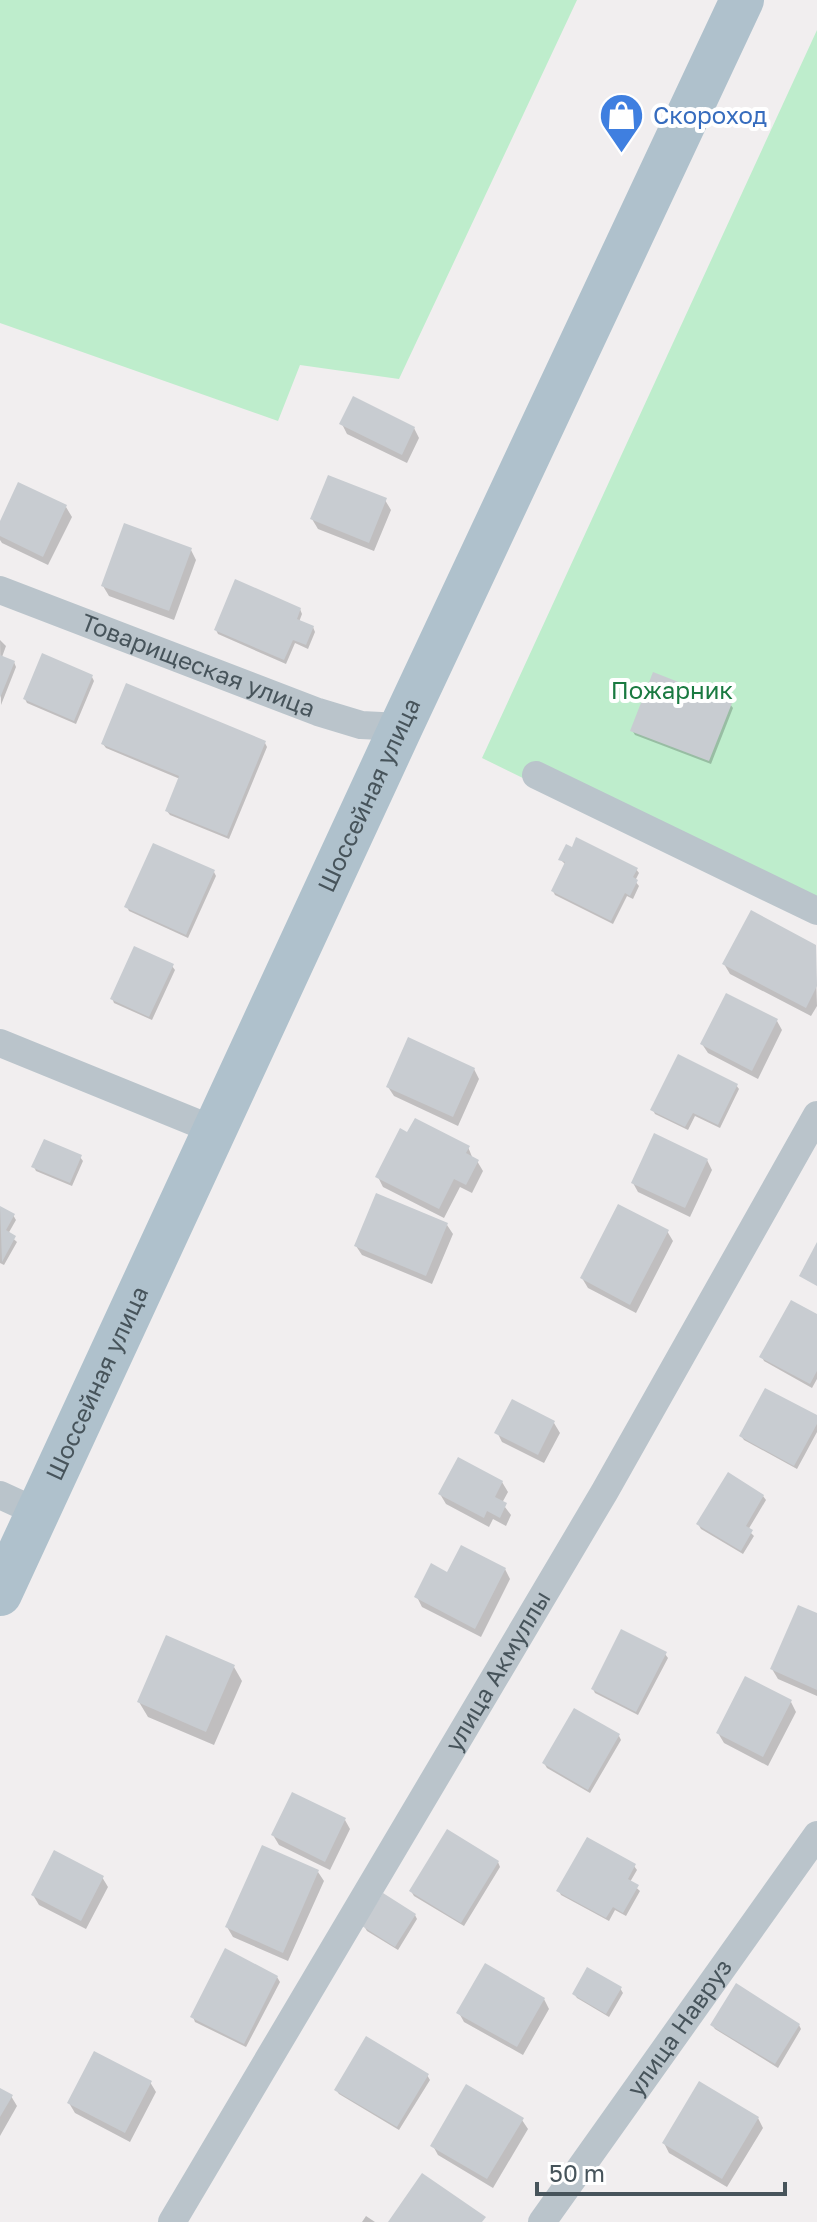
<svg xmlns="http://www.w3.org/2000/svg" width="817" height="2222" font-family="'Golos Text',sans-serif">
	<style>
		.green { fill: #beedcc }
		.shadow { fill: #0003 }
		.building { fill: #c8ccd1 }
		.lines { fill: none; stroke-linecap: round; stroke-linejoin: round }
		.minor { stroke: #bac4cb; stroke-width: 28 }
		.primary { stroke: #afc1cc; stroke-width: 44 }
		.labels { text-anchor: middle; stroke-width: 8; stroke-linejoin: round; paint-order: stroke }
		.shop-label { font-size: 24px; fill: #366cbe; stroke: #fff; text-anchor: start }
		.street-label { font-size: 24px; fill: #47545b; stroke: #fff }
		.park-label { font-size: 24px; fill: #1a7a41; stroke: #fff }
	</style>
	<rect width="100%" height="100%" fill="#f1eeef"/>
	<path class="green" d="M0,0H577L399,379L300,365L278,421L0,323Z
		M817,30V922L482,758Z"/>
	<path class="shadow" d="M342,424L414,428L419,438L407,463L347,434Z
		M385,500L391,510L374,551L318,529L312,519Z
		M66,507L72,517L48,565L2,543L0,540V526Z
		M191,550L196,560L174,620L109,596L103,586Z
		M300,609L302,614L299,622L313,627L315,632L308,649L295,643L286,664L218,634L216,630Z
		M0,640L6,646L2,657L14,662L16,667L1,705Z
		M92,677L94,681L76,724L27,703L25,699Z
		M730,704L733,708L711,764L635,735L632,730Z
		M265,743L267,747L229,839L170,815L167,811L180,779L106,748L103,744Z
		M560,859L636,869L639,873L635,881L639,886L633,899L627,896L613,924L555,895L553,891L566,865Z
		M214,872L216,876L188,938L129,911L127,907Z
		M815,946L817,1006L811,1016L730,974L724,964Z
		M172,966L175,970L152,1020L114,1003L112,998Z
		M777,1021L782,1030L758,1079L708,1053L702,1044Z
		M474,1069L479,1079L458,1126L394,1096L388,1087Z
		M736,1085L739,1089L720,1128L695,1116L688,1130L655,1114L653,1110Z
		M408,1135L468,1147L473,1159L477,1161L483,1171L472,1193L460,1187L444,1218L383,1187L378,1177Z
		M80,1157L83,1161L72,1186L36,1171L34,1167Z
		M707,1160L712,1170L690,1217L638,1192L633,1183Z
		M0,1208L13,1215L16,1220L8,1234L17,1242L4,1265L0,1263Z
		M447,1225L453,1234L432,1284L362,1255L356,1246Z
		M667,1231L673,1241L636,1313L588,1288L582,1278Z
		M817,1316V1379L812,1388L764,1361L762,1357Z
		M817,1418V1432L797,1469L744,1440L741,1436Z
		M554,1423L560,1433L544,1463L502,1442L497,1432Z
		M502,1482L508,1492L502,1503L511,1515L506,1526L493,1519L489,1527L446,1504L440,1494Z
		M763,1496L766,1500L748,1530L754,1536L743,1554L701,1529L698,1524Z
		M505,1569L510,1579L481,1637L422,1607L417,1597L448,1575Z
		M817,1615V1696L778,1679L772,1669Z
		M665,1654L668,1658L638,1715L595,1693L593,1689Z
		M234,1667L242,1681L214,1745L148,1717L139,1702Z
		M791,1702L796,1712L768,1766L724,1743L718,1733Z
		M619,1736L621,1740L590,1793L547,1768L544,1763Z
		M345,1820L350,1829L330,1870L279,1845L273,1835Z
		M498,1862L500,1867L464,1926L414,1896L411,1891Z
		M634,1866L637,1870L630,1882L640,1891L626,1916L615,1910L609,1921L561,1895L559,1891Z
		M318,1872L324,1881L288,1961L233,1937L227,1927Z
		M102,1877L108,1887L86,1929L39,1905L33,1895Z
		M415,1915L417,1919L398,1950L367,1931L364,1926Z
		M277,1977L280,1982L246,2047L195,2022L193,2017Z
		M620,1988L623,1993L609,2017L577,1998L574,1994Z
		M544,1999L549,2009L523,2055L464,2022L459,2013Z
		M712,2025H799L801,2029L778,2068L715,2029Z
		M427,2075L430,2080L399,2130L339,2094L336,2090Z
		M150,2082L156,2092L130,2142L75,2113L69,2103Z
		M0,2090L11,2096L17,2106L0,2136Z
		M758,2118L763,2128L727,2187L669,2153L664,2143Z
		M522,2120L528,2129L493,2188L438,2155L433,2146Z
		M366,2216L375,2222H362Z"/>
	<path class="building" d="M353,396L415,427L402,455L339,424Z
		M328,475L387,498L369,543L310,519Z
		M18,482L67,505L43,557L0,536V521Z
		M124,523L192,548L169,611L101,586Z
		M235,579L301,608L297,619L314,626L306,645L293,640L284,660L214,630Z
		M42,653L93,675L74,721L23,699Z
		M0,655L15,661L0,698Z
		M653,672L732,703L709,761L630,731Z
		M126,683L266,741L227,836L165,811L179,776L101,744Z
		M576,837L638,868L633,877L638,880L630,896L625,893L611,921L551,891L565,862L558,860L566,844L572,847Z
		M153,843L215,870L186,935L124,907Z
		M751,910L816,945L817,986L806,1008L722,964Z
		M134,946L174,964L149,1017L110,999Z
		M726,993L778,1019L752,1071L700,1044Z
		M408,1037L475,1068L453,1117L386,1087Z
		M678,1054L738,1084L718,1125L693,1113L685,1127L650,1110Z
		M415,1118L470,1146L466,1153L479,1160L466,1185L454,1179L439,1209L375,1177L400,1128L407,1132Z
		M654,1133L708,1159L685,1208L631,1183Z
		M44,1139L82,1155L70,1183L31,1167Z
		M376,1193L448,1223L426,1276L354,1246Z
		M618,1204L669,1230L630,1305L580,1278Z
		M0,1206L15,1214L6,1230L16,1236L2,1262Z
		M817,1242V1286L799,1276Z
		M791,1300L817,1314V1371L810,1384L759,1357Z
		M765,1388L817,1415V1424L794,1466L739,1436Z
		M512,1399L555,1421L538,1455L494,1433Z
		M458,1457L503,1481L495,1497L507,1503L500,1518L487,1511L484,1518L438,1494Z
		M728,1472L764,1495L746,1526L753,1530L741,1551L696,1524Z
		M461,1545L506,1568L475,1629L414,1597L431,1563L447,1572Z
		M798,1605L817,1613V1690L770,1669Z
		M621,1629L667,1652L636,1712L591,1689Z
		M166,1635L235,1665L206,1732L137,1702Z
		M745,1676L792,1700L763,1757L716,1733Z
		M574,1708L620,1734L588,1790L542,1763Z
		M292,1792L346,1818L325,1862L271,1835Z
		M447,1829L499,1861L461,1923L409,1891Z
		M587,1837L636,1864L628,1879L639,1885L623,1913L613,1907L606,1918L556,1891Z
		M262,1845L319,1870L283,1953L225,1927Z
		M54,1850L104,1876L81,1921L31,1895Z
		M383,1893L416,1914L395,1947L362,1926Z
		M225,1948L278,1976L244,2044L190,2017Z
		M485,1963L545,1998L517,2047L456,2013Z
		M587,1967L622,1987L606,2014L572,1994Z
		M736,1983L800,2024L775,2064L710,2025Z
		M366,2036L429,2074L397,2127L334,2090Z
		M94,2051L152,2081L125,2133L67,2103Z
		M699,2081L759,2117L722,2179L662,2143Z
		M466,2084L524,2118L487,2179L430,2146Z
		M0,2088L13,2095L0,2117Z
		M422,2173L486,2217L482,2222H388Z"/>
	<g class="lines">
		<g class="minor">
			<path id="s1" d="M0,590L318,712L361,725L401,727"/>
			<path d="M536,775L817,911"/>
			<path d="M0,1043L214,1130"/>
			<path d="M0,1495L37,1512"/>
			<path id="s2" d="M172,2222L605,1491L817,1115"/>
			<path id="s3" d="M542,2222L817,1835"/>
		</g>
		<path class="primary" id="s4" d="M0,1594L401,727L742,0"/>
	</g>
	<defs>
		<symbol id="shop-pin" viewBox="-11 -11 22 30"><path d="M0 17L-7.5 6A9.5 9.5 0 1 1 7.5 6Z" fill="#3f7fe0" stroke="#fff"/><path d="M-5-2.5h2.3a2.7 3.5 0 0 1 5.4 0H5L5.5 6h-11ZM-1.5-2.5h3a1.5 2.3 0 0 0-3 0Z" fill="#fff"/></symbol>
	</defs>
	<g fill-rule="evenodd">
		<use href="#shop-pin" x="596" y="90" width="51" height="69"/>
	</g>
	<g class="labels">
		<g class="shop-label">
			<text x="653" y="124">Скороход</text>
		</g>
		<g class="street-label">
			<text dy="8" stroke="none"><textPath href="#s1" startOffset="212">Товарищеская улица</textPath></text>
			<text dy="8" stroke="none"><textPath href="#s4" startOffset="880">Шоссейная улица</textPath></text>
			<text dy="8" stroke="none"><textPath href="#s4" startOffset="232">Шоссейная улица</textPath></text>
			<text dy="8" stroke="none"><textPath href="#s2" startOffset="640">улица Акмуллы</textPath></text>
			<text dy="8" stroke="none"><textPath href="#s3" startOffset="238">улица Навруз</textPath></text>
		</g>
		<g class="park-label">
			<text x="672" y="699">Пожарник</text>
		</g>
	</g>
	<path d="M537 2182v12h248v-12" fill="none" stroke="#47545b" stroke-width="4"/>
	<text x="549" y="2182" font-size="24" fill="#47545b" stroke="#ffffff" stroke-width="6" paint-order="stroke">50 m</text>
</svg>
